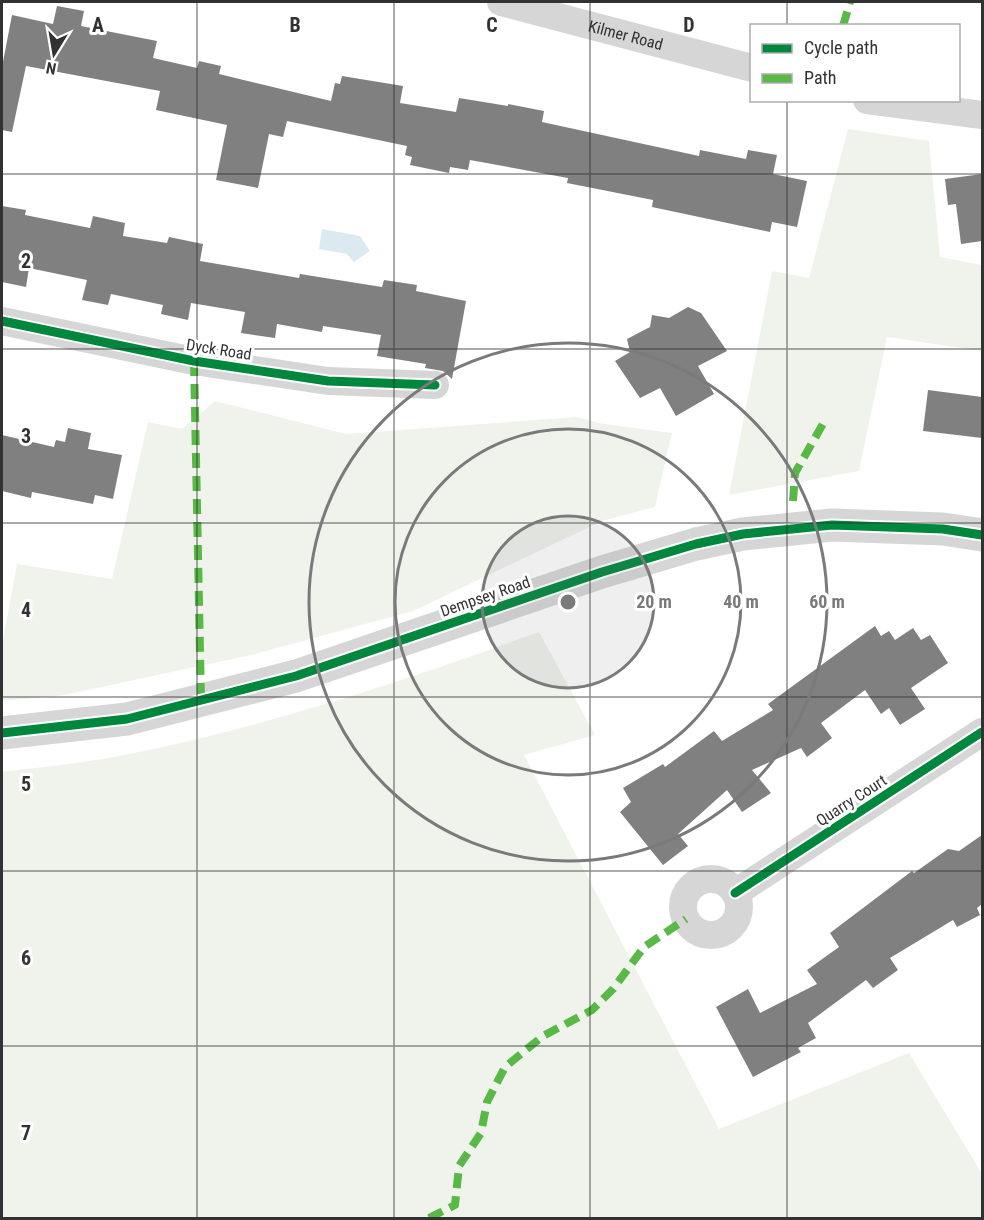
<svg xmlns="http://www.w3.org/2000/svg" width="984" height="1220" font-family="'Roboto Condensed',sans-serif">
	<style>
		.green { fill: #f0f3ec }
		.water { fill: #dbe9f0 }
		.building { fill: #808080 }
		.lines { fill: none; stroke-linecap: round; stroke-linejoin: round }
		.minor { stroke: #d6d6d6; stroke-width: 28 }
		.tertiary { stroke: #d6d6d6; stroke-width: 33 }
		.quiet { stroke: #58b947; stroke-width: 8; stroke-dasharray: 15 8; stroke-linecap: butt }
		.cycleway-casing { stroke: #fff; stroke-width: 13 }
		.cycleway { stroke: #00873e; stroke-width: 9 }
		.grid { fill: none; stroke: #323232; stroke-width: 1.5; stroke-opacity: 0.55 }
		.ring { fill: none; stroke: #7a7a7a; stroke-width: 3 }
		.labels { text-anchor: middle; stroke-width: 6; stroke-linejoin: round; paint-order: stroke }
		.street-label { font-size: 16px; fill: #323232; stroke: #fff }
		.grid-label { font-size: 20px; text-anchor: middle; font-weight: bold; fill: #323232; stroke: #fff; stroke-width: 6; stroke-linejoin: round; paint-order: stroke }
		.centre { fill: #7a7a7a; stroke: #fff; stroke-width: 3 }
		.ring-label { font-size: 18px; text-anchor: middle; font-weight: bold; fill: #7a7a7a; stroke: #fff; stroke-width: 6; stroke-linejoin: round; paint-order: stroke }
	</style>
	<rect width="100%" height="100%" fill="#fff"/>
	<path class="green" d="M848,129L929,141L940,257L982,265V351L887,337L859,471L729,495L772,271L809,278Z
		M215,401L346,434L577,417L598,423L672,433L655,507L602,521L413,611L251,655L64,695L2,701V645L17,564L112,579L148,422L182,429Z
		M539,632L595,735L524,755L719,1129L909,1053L982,1174V1218H2V772C42,767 84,763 124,755C266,727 403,681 539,632Z"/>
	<path class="water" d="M322,229L360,236L370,251L354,262L347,254L319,249Z"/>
	<path class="building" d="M57,6L84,11L81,26L157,41L153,58L197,68L199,61L221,66L219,74L331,101L335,83L340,84L342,76L403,86L400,103L456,112L459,98L508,106V104L544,111L542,122L699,156L700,150L746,159L748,150L777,155L773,174L807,181L797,227L772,222L770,232L652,207L653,200L567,183L568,178L470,160L468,170L450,167L449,173L410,165L412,157L405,155L407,146L287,121L283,137L269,134L258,188L216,180L227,125L156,110L160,91L26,66L12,132L2,130V67L12,15L53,24Z
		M982,174V241L961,244L956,204L948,205L945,179Z
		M2,206L26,210L25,215L90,228L93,216L125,223L123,236L167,243L169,237L203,244L200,261L299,278L300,274L382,287L384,280L417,285L416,291L466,301L452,379L443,371L425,368L426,364L377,356L381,335L323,326L322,332L277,324L275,338L241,333L245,312L191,303L188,320L161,314L163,305L111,294L108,305L82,300L87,280L29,268L26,287L2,282Z
		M688,307L701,313L727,351L698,366L714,394L676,416L660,388L640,398L615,361L630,352L627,339L650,327L652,315L669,318Z
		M928,390L982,397V438L923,431Z
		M68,428L91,433L88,449L122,455L113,499L95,495L93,504L32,492L31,498L2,491V435L54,447L56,440L65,442Z
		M875,626L881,636L889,631L895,640L913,628L921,640L930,635L948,663L911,688L925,709L900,725L889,708L881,714L865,690L821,723L832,738L807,757L801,748L752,770L771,793L742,812L727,790L678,834L688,846L663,865L620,812L631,802L623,788L663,764L665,767L714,731L722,741L773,710L768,704Z
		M982,835V904L977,908L980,915L957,927L953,920L890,958L898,970L873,988L866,980L808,1023L816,1038L798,1048L801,1052L753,1077L716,1007L748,989L760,1013L817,984L807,970L839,947L830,933L912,871L914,873L948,849L959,851Z"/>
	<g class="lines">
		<g class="minor">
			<path id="s1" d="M501,2L752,68"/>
			<path d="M867,100L982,115"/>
			<path d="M2,321L194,361L328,381L435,385"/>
			<circle cx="711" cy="907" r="28"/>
			<path d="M735,893L982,732"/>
		</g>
		<path class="tertiary" d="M2,733L127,719L296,676L602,572L696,544L743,534L832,525L943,529L982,535"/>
		<path class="quiet" d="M843,26L850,2
			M194,361L201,701
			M793,501L795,473L824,422
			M429,1218L455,1205L459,1166L481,1133L487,1102L505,1067L543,1036L592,1010L613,989L644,947L686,919"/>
		<defs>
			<path id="cycleway" d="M2,321L194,361L328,381L435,385
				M2,733L127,719L296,676L602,572L696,544L743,534L832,525L943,529L982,535
				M735,893L982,732"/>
		</defs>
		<use href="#cycleway" class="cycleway-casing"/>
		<use href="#cycleway" class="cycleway"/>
	</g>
	<path class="grid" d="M197,2V1218M394,2V1218M590,2V1218M787,2V26M787,100V1218M2,174H982M2,349H982M2,523H982M2,697H982M2,871H982M2,1046H982"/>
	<circle cx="568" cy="602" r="86" fill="#7a7a7a" fill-opacity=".12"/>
	<g class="ring">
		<circle cx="568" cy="602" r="86"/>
		<circle cx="568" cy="602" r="173"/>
		<circle cx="568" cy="602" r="259"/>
	</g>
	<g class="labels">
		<g class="street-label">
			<text dy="6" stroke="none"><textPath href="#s1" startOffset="129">Kilmer Road</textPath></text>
			<text transform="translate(219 349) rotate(9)" y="6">Dyck Road</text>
			<text transform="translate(485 596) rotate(-19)" y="6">Dempsey Road</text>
			<text transform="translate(851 800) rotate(-33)" y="6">Quarry Court</text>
		</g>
	</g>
	<g class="grid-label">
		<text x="98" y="32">A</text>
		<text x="295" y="32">B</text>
		<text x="492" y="32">C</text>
		<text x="689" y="32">D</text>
		<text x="26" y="268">2</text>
		<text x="26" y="443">3</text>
		<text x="26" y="617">4</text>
		<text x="26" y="791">5</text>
		<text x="26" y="965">6</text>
		<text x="26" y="1140">7</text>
	</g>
	<circle cx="568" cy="602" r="9" class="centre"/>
	<g class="ring-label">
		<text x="654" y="608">20 m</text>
		<text x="741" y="608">40 m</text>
		<text x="827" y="608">60 m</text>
	</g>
	<rect width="984" height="1220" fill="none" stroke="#323232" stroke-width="6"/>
	<rect x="750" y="24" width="210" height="78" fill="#ffffff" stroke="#adadad" stroke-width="1.5"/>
	<rect x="762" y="44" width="30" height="9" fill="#00873e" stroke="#adadad" stroke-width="1.5"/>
	<text x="804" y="54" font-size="18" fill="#323232">Cycle path</text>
	<rect x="762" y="74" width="30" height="9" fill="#58b947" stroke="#adadad" stroke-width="1.5"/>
	<text x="804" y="84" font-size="18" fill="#323232">Path</text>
	<g transform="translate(54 54) rotate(191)" stroke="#ffffff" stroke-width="4.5" paint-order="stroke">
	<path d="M0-4.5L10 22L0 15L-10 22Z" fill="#323232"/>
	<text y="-9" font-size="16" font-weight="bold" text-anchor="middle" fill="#323232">N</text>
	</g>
</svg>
